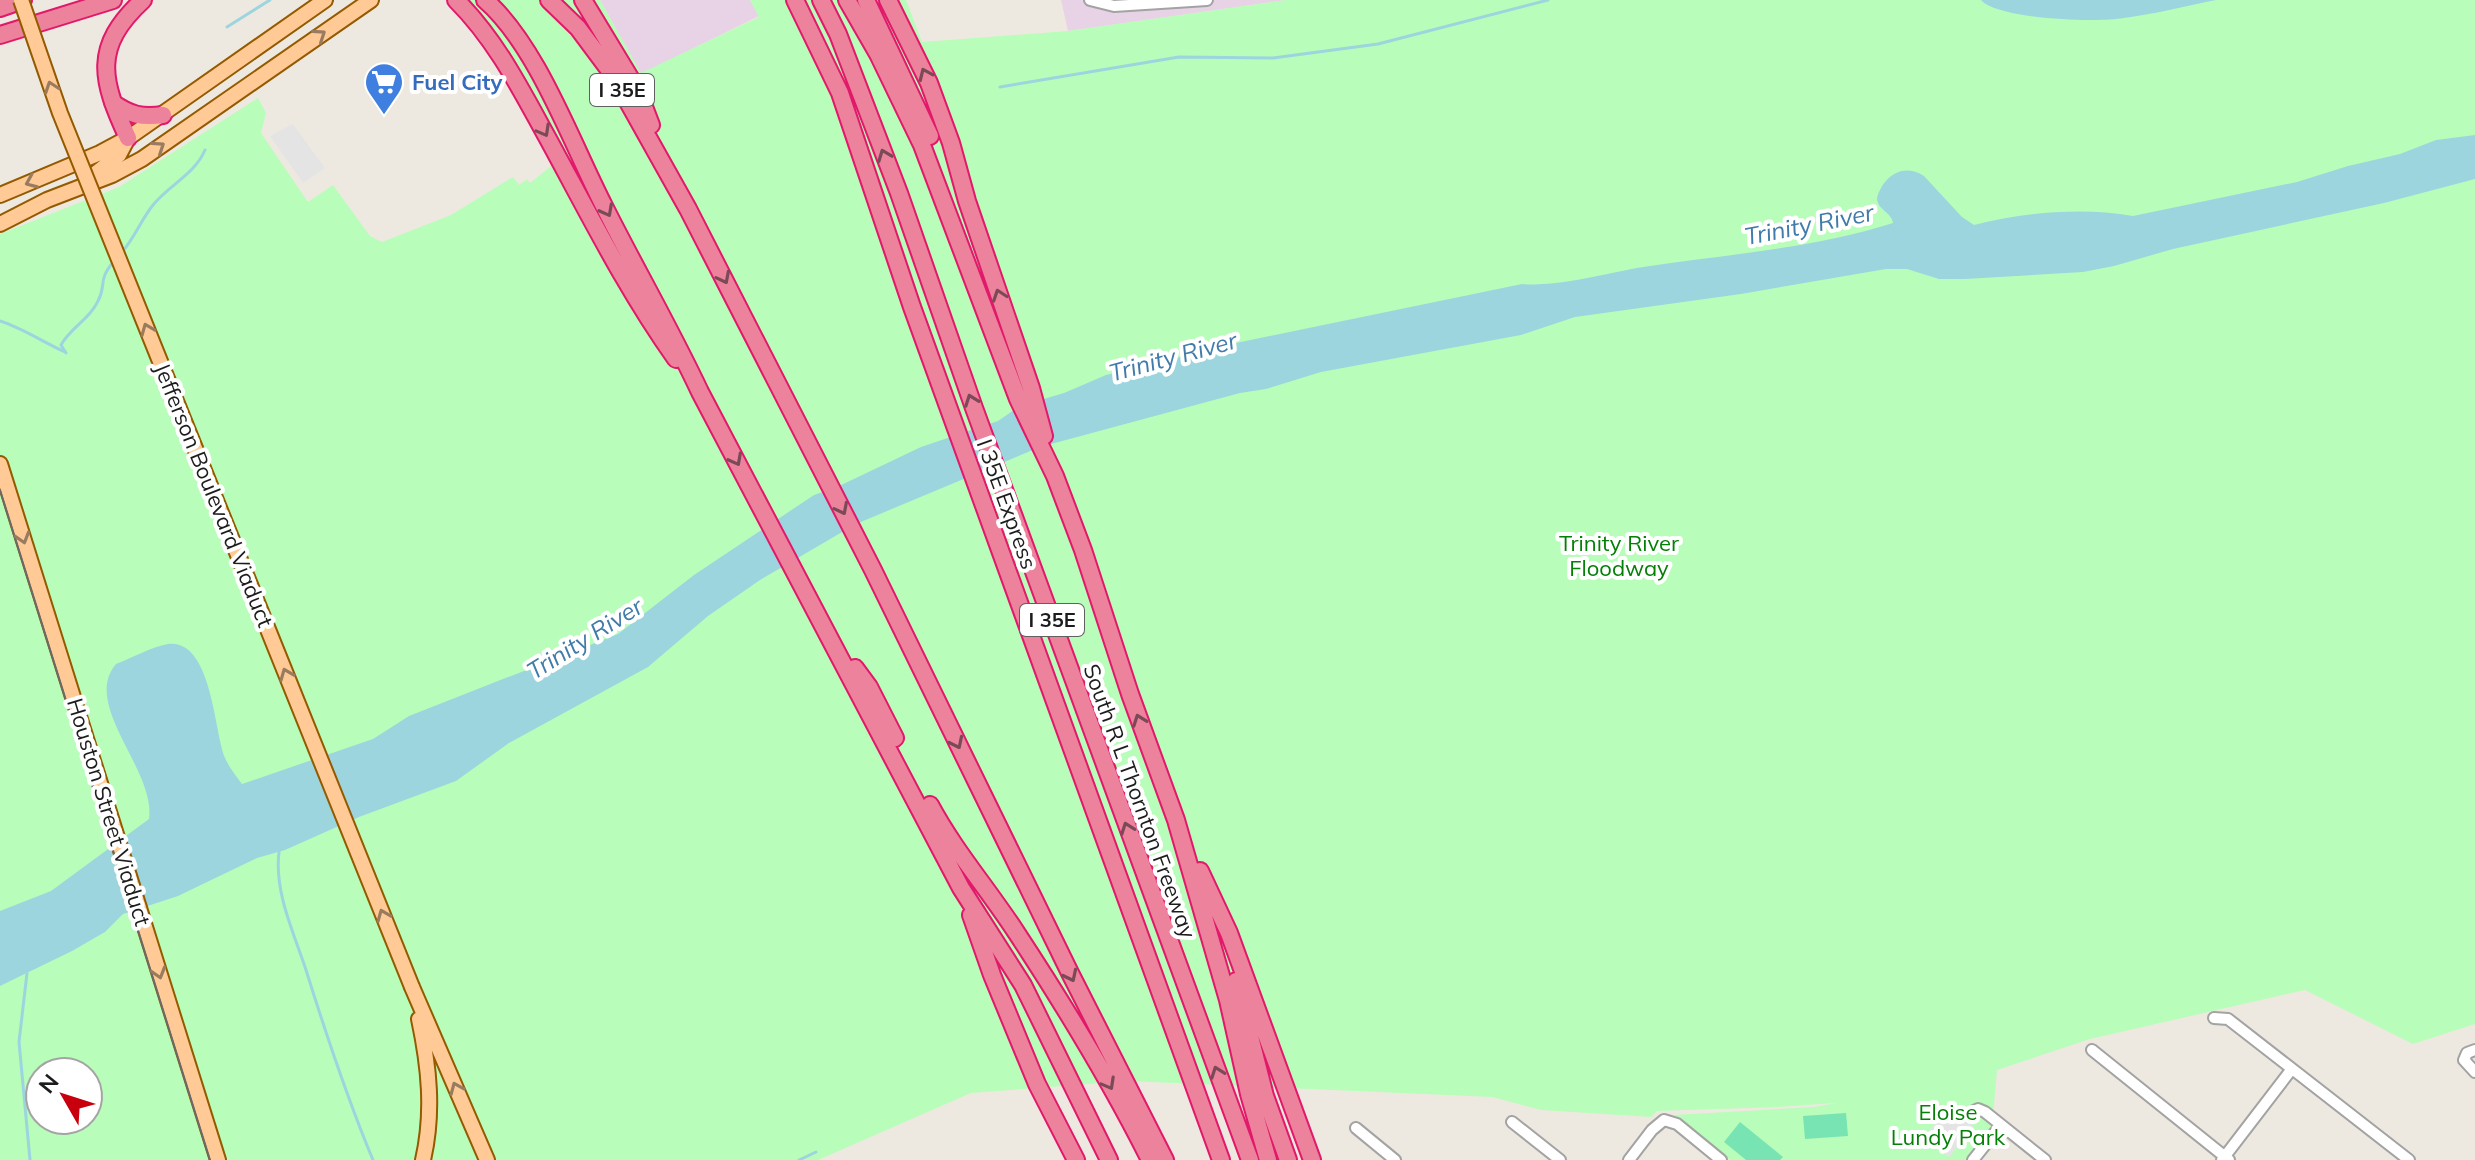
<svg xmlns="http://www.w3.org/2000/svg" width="2475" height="1160" font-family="Mulish,sans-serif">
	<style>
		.industrial { fill: #e8d2e5 }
		.park { fill: #b9fdba; fill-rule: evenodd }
		.pitch { fill: #78e4b3 }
		.parking { fill: #e4e4e4 }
		.water { fill: #9dd5df }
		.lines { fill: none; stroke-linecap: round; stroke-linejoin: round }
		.stream { stroke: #9dd5df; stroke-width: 3 }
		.minor-casing { stroke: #a3a3a3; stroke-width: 14 }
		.major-casing { stroke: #945a00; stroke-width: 18 }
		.highway-casing { stroke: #e2186a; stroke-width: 20 }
		.minor { stroke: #fff; stroke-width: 10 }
		.major { stroke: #ffca95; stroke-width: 14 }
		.highway { stroke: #ec829c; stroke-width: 16 }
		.tram { stroke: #6a6a6a; stroke-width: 2 }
		.major-bridge-casing { stroke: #945a00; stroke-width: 18; stroke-linecap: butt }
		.major-bridge { stroke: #ffca95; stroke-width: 14 }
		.oneway { stroke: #997c5f }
		.oneway2 { stroke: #7a4a56 }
		.labels { text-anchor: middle; stroke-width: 8; stroke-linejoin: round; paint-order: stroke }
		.shield { fill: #fff; stroke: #606060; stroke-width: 2 }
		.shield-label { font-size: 20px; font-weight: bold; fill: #1c1c1c }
		.shop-label { font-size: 22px; font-weight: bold; fill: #366cbe; stroke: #fff; text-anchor: start }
		.street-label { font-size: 22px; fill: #1c1c1c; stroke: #fff }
		.park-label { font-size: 22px; fill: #048006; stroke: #fff }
		.water-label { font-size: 24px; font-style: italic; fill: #407ba9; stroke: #fff }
	</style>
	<rect width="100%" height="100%" fill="#eee9e0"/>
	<path class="industrial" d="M600,0H750L759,16L641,74Z
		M1061,0H1286L1068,31Z"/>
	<path class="park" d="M446,0H600L641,73L759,17L750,0H906L922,42L1068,31L1286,0H2475V1024L2413,1044L2305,990L2090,1039L1997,1070L1992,1127L1965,1160H1730L1674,1115L1814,1107L1836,1103L1778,1107L1657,1111L1651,1117L1541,1110L1492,1097L1127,1081L971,1093L818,1160H0V234L119,187L258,98L266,113L261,133L308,202L333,185L370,236L382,242L451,215L513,177L519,185L527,179L530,183L555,163L483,42ZM40,1072H88V1120H40Z"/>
	<path class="pitch" d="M1846,1113L1848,1136L1805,1139L1803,1116Z
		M1740,1122L1783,1157L1780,1160H1746L1724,1142Z"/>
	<path class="parking" d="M293,124L325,168L303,183L270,136Z
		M1949,1106L1974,1126L1949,1157L1924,1137Z"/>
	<path class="water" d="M1981,0H2216C2186,6 2155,14 2124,18C2095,23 1997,19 1981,0Z
		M2475,135V179L2384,203L2173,249L2114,266L2083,272L1965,279H1939L1907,269H1886L1741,294L1575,317L1521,335L1321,372L1266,389L1240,393L1040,447L856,524L760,580L708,616L648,667L509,743L456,781L359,817L285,850L257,858L178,896L123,914L105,932L72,951L0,986V911L51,891L149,819C156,770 81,705 116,664C132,658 151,647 168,644C212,639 214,731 225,758C229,767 236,776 242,784L373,739L409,716L618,634L694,575L814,495L837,487L921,447L998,421L1020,406L1064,393L1106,375L1236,343L1522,284C1564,287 1607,272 1650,266C1732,254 1814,248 1893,223C1892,212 1877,210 1877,198C1883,177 1902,162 1924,176L1962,217L1974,225C2024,212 2082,207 2133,216L2297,182L2348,166L2400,154L2436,140Z"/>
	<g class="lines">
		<path class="stream" d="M227,27L270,0
			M1000,87L1179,57L1273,58L1378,44L1548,0
			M122,252C135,237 141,220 153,205C169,185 195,174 205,150
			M0,321C22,328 43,342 65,352
			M66,353L61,345C70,328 90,319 98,301C107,284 97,281 114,261
			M279,852C274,892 294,933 306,970C326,1034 347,1098 373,1160
			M27,973L19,1042L30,1160
			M799,1160L816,1152"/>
		<defs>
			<path id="minor" d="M1090,0L1114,6L1207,0
				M2214,1018L2228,1019L2409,1160
				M2092,1050L2229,1160
				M2475,1050L2467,1053L2464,1060L2475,1072
				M1963,1116L1978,1109L1985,1112L2045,1160
				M1512,1122L1560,1160
				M1356,1128L1395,1160
				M1629,1160L1652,1130L1664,1120L1677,1124L1721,1160
				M1973,1160L2001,1125
				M2222,1160L2291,1070"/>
			<path id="major" d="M92,176L119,155L128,138
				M0,195L100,153L128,138L325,0
				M0,224L47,200L112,175L142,159L371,0
				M0,464L218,1160
				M412,987L487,1160
				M419,1019C429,1066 434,1112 423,1160"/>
			<path id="highway" d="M456,0C496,40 520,88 547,137C588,212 626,289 676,359
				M485,0C537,45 572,144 604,206C635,268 670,328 700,392L961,888L1023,985L1109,1160
				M549,0L578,28L613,75L688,209L873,570L1070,973L1165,1160
				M583,0L638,91L651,125
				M795,0L840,93L912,307L1221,1160
				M821,0L838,34L899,193L974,408L1250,1160
				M847,0L878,54L922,145L1018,399L1055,476L1083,550L1130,694L1176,820L1228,1000L1249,1094L1268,1160
				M866,0L930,136
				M888,0L929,83L951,143L967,201L1031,388L1044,436
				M0,8L23,0
				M0,35L113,0
				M113,103C130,115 142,118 163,115
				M128,138C101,80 92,47 143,0
				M855,668L869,687L895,738
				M930,805C954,850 988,889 1016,932C1064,1005 1111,1082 1150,1160
				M1200,871L1229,933L1312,1160
				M971,915L992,975L1037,1084L1076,1160
				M1236,981L1265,1096L1288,1160"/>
		</defs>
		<use href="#minor" class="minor-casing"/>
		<use href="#major" class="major-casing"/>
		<use href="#highway" class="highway-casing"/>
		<use href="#minor" class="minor"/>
		<use href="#major" class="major"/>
		<use href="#highway" class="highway"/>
		<path class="tram" d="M0,490L210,1160"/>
		<defs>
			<path id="major-bridge" d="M21,0L60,113L412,987"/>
		</defs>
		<use href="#major-bridge" class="major-bridge-casing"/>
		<use href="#major-bridge" class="major-bridge"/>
	</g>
	<defs><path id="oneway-chevron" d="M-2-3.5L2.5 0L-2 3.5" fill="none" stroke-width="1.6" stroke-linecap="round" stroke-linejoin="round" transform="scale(2)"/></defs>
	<g class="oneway">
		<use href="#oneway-chevron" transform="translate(320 35) rotate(-34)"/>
		<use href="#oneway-chevron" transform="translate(51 87) rotate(-109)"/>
		<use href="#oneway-chevron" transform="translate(159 147) rotate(-34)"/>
		<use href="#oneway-chevron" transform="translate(31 182) rotate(157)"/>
		<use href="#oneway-chevron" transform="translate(147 329) rotate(-112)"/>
		<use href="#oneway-chevron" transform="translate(23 538) rotate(73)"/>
		<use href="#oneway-chevron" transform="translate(286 674) rotate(-112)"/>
		<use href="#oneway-chevron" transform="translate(383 915) rotate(-112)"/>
		<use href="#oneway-chevron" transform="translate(159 973) rotate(73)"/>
		<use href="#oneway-chevron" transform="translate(456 1088) rotate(-113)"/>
	</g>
	<g class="oneway2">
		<use href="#oneway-chevron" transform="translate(925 74) rotate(-114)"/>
		<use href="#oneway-chevron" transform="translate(544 131) rotate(61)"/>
		<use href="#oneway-chevron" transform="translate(884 155) rotate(-111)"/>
		<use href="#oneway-chevron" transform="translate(607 211) rotate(62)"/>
		<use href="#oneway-chevron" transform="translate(724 278) rotate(63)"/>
		<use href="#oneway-chevron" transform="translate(999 295) rotate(-109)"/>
		<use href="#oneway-chevron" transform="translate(971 400) rotate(-110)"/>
		<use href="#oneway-chevron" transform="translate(736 460) rotate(62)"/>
		<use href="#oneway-chevron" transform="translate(842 509) rotate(63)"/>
		<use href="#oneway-chevron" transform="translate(1139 720) rotate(-110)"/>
		<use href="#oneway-chevron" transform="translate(957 743) rotate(64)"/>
		<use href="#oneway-chevron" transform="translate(1127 828) rotate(-110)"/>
		<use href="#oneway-chevron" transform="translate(1071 976) rotate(64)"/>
		<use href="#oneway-chevron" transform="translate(1217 1072) rotate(-110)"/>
		<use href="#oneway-chevron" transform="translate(1109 1084) rotate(61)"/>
	</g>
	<defs>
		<symbol id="supermarket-pin" viewBox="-11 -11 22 30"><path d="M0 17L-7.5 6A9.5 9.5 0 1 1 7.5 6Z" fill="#3f7fe0" stroke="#fff"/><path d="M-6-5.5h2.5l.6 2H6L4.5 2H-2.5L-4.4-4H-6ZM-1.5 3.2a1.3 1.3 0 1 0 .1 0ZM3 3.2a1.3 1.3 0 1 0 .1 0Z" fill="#fff"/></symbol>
	</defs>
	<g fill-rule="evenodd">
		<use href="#supermarket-pin" x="362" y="60" width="44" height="60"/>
	</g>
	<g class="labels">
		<g class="shield">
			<rect x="590" y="74" width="64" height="32" rx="6"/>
			<rect x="1020" y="604" width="64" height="32" rx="6"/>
		</g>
		<g class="shield-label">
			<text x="622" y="97">I 35E</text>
			<text x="1052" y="627">I 35E</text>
		</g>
		<g class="shop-label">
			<text x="412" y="90">Fuel City</text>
		</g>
		<g class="street-label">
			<text transform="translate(214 495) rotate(68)" y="8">Jefferson Boulevard Viaduct</text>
			<text transform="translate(1007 504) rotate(70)" y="8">I 35E Express</text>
			<text transform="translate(1140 801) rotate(70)" y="8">South R L Thornton Freeway</text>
			<text transform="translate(109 812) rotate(73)" y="8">Houston Street Viaduct</text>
		</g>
		<g class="park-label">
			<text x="1619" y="551">Trinity River<tspan x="1619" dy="25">Floodway</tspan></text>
			<text x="1948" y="1120">Eloise<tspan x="1948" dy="25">Lundy Park</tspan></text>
		</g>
		<g class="water-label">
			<text transform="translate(1809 225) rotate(-11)" y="8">Trinity River</text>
			<text transform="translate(1173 357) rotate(-15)" y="8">Trinity River</text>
			<text transform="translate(585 639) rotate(-32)" y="8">Trinity River</text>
		</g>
	</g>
	<g transform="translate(64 1096) rotate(309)"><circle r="38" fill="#ffffff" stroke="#a4a4a4" stroke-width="2"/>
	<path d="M0-6L14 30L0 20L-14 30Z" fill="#c8000d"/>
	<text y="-12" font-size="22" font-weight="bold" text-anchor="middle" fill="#1c1c1c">N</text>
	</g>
</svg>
